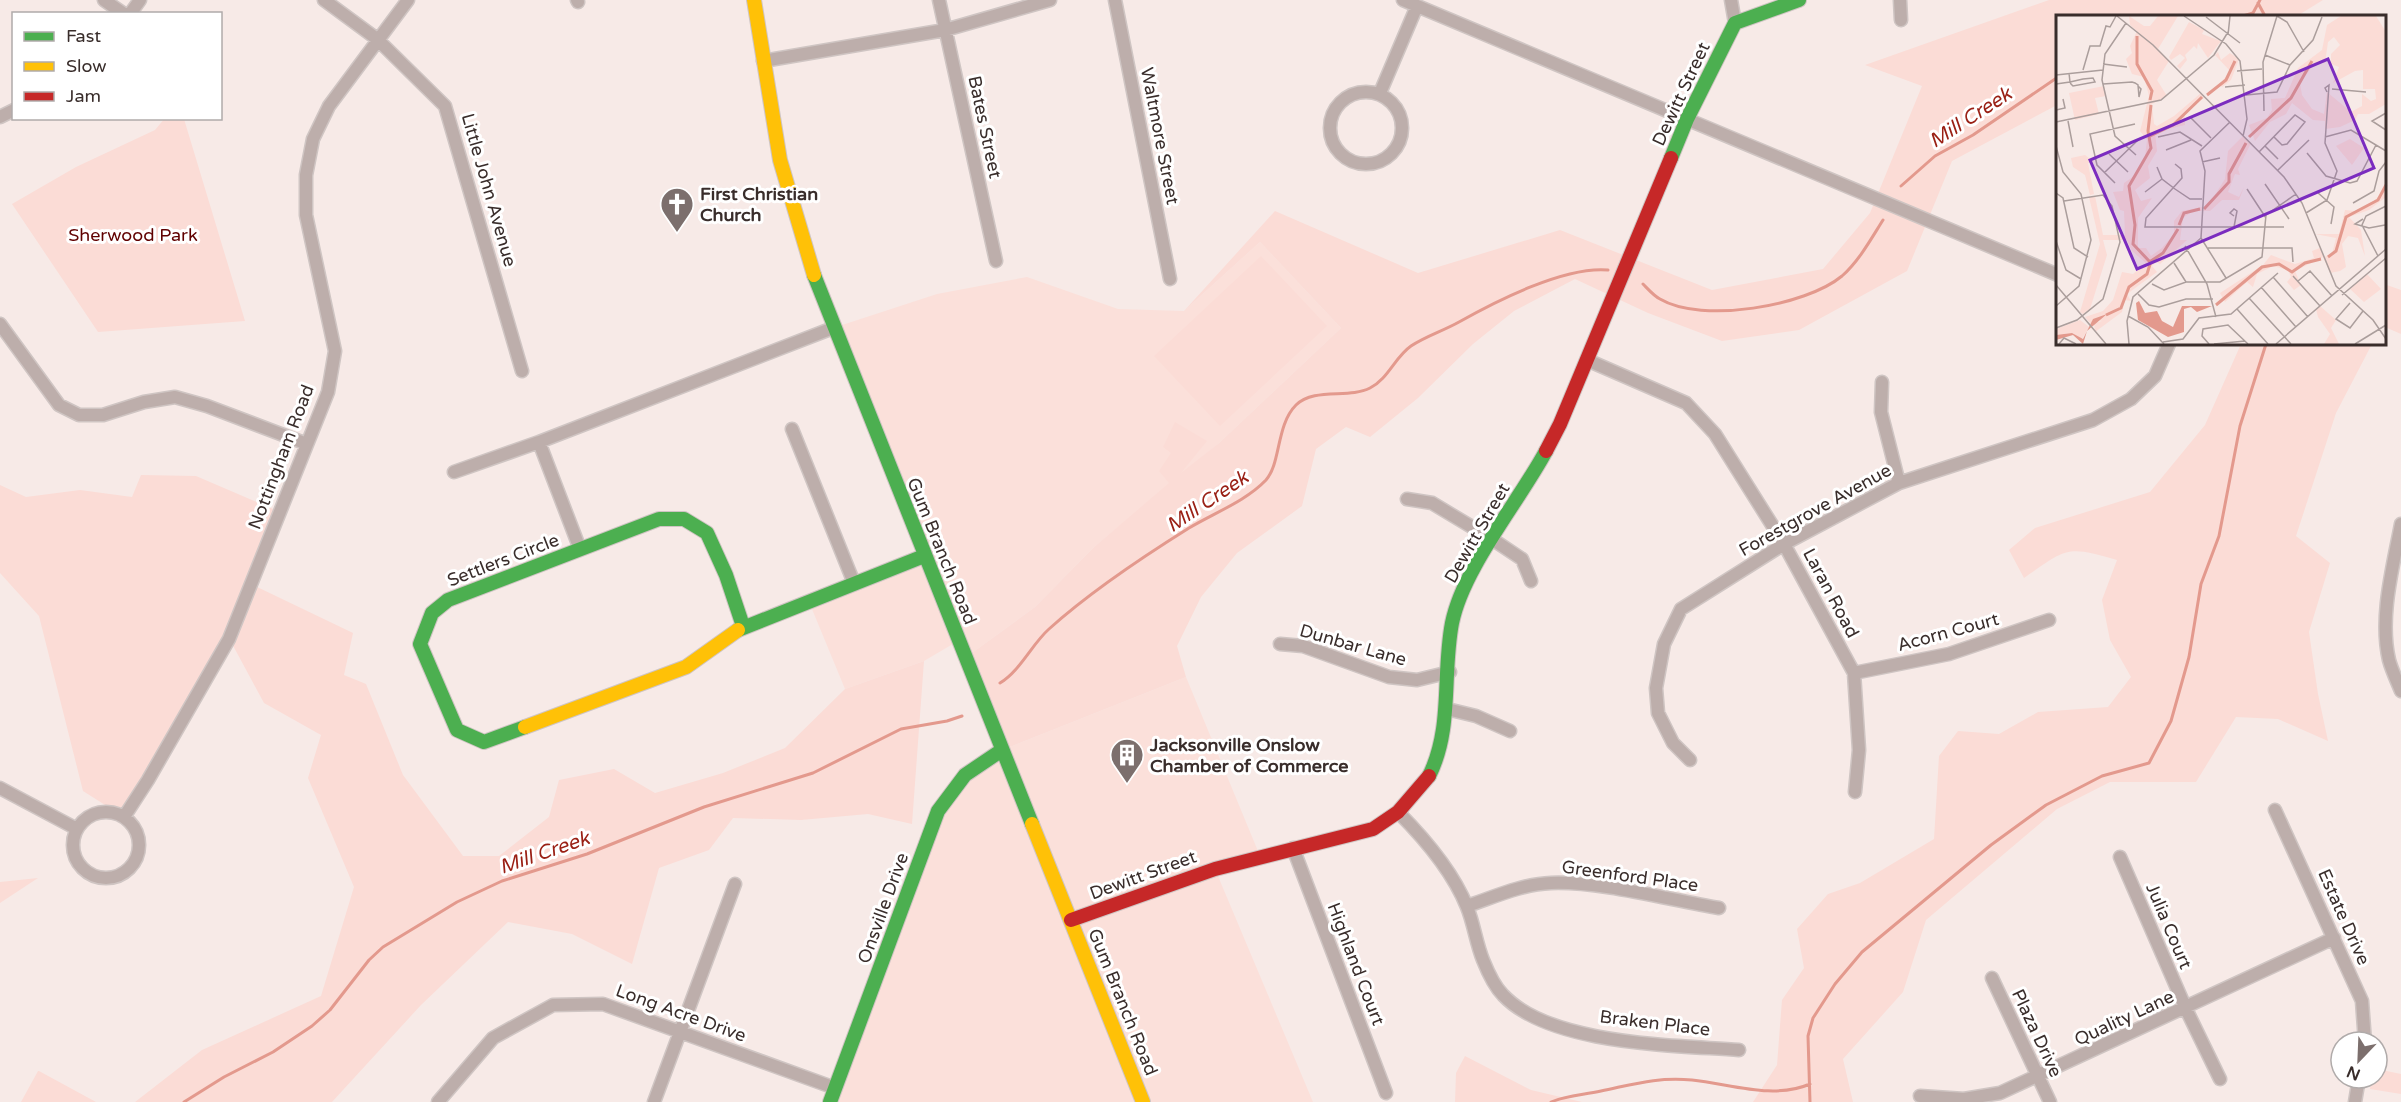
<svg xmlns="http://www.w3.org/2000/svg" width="2401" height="1102" font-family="'Varela Round',sans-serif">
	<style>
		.built { fill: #fbe0da }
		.green { fill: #fbdcd6 }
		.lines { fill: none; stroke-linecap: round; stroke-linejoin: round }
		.stream { stroke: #e3998d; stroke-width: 3 }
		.street-casing { stroke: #cfc5c3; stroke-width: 15 }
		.fast-casing { stroke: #cfc5c3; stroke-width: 16 }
		.slow-casing { stroke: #cfc5c3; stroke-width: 16 }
		.jam-casing { stroke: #cfc5c3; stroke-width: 16 }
		.street { stroke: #bdaeab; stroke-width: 12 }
		.fast { stroke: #4caf50; stroke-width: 14 }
		.slow { stroke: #ffc107; stroke-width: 14 }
		.jam { stroke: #c62828; stroke-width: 14 }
		.labels { text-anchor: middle; stroke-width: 6; stroke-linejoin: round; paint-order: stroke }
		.street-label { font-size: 18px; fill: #392d2b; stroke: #fff }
		.poi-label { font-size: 18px; font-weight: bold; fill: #392d2b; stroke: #fff; text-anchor: start }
		.park-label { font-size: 18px; fill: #600000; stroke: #fff }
		.water-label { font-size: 20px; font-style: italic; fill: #9a2015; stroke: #fff }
		.inset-river { fill: none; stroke: #e3998d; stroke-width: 3 }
		.inset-road { fill: none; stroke: #ab9e9c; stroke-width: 1.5 }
		.view { fill: #7b2cbf; fill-opacity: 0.15; stroke: #7b2cbf; stroke-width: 3 }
		.inset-edge { fill: none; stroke: #392d2b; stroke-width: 3 }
	</style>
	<rect width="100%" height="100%" fill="#f7eae7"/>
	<path class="built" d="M1260,242L1341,328L1219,443L1093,548L1035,607L965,658L958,641L924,661L845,689L807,597L924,556L833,328L937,294L1027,277L1118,309L1184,311Z
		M1186,677L1260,856L1215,869L1313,1102H830L938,811L1002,750Z"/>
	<path class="green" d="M2049,0H2323L2297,16H2058L2057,105L1952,161L1907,271L1799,330L1722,341L1648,313L1575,279L1514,311L1473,344L1418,398L1370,437L1346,427L1316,449L1302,506L1237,553L1201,597L1177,646L1186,677L1002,750L965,658L1035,607L1093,548L1169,483L1159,471L1171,453L1163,447L1175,422L1207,441L1181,473L1219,443L1341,328L1260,242L1184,311L1275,211L1418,273L1560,230L1712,290L1823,269L1870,213L1922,86L1865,65Z
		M165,118L184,119L245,321L98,332L12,204L76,167L155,130Z
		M1261,256L1327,326L1220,426L1154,356Z
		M2384,284L2401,290V334L2385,327Z
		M2241,344H2372L2336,413L2296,536L2330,563L2309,632L2318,694L2328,741L2278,719L2236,717L2196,782H2110L2057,809L1926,920L1903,992L1843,1059L1853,1102H1753L1777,1065L1782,1000L1804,968L1797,929L1828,894L1860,883L1934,839L1939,756L1958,731L1999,734L2038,712L2108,707L2131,677L2110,640L2102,600L2117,560C2066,545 2067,548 2024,578L2009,550L2035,528L2150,492L2205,425Z
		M141,475L196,476L280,512L251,584L353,633L344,675L366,684L403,775L463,856H499L549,817L559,780L614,769L655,793L723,773L785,748L845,689L924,661L912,824L868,814L801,820L733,818L709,850L659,868L632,964L572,934L508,922L421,1005L332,1102H135L202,1050L321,996L354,887L308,778L321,735L264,703L230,640L124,817L83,791L39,616L0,573V485L26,497L80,490L132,497Z
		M38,878L0,903V882Z
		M1465,1056L1531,1090L1582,1102H1455L1456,1073Z
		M2377,1069L2401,1074V1094L2370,1089L2372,1078H2377Z
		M38,1071H39L96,1102H21Z"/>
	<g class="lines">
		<path class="stream" d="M2258,3L2265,16
			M2243,16L2253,13L2260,0
			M1901,186L1935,156L1973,135L2058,77
			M1643,284C1648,289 1654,296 1660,299C1702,324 1806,306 1842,276C1859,261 1871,239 1883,220
			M1000,683C1020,671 1032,644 1049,629C1091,591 1141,558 1189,528C1214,513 1246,501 1266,480C1281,463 1276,425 1296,405C1314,387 1349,399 1370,388C1388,379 1395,357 1411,346C1426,336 1443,331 1459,322C1496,301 1565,266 1608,270
			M184,1102L224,1077L273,1052L312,1026L330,1010L369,960L383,947L457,902L502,881L587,854L704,807L813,773L901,729L947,721L962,716
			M1551,1102C1567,1095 1583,1095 1601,1091C1635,1084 1656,1077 1692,1080C1731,1084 1773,1100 1810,1084
			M1810,1102L1808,1036L1813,1018L1835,984L1862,952L1991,845L2046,805L2102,776L2149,763L2171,721L2189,657L2201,584L2219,536L2240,426L2266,344"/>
		<defs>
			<path id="street" d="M104,0L124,14
				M324,0L377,39L445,106L522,371
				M577,0L578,2
				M939,0L996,261
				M1115,0L1170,279
				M1403,0L2058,275
				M1731,0L1735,23
				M1900,0L1901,20
				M130,14L140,0
				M763,61L945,30L1050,0
				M1330 128a36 36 0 1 1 72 0a36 36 0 1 1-72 0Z
				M1380,93L1417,6
				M0,117L14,110
				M0,324L59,405L79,415H103L144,402L175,397L207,406L307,444
				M1587,360L1686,403L1715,434L1784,544L1854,673L1859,750L1855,792
				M1882,382L1881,412L1899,483
				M792,429L854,583
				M539,442L580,549
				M454,472L539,442L833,328
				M1407,499L1432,503L1492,539L1522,559L1531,581
				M2401,524C2393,567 2379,617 2389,660C2392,671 2397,681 2401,691
				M1280,644L1303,646L1389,677L1417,680L1450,672
				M1854,673L1949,654L2049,620
				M1447,709L1476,716L1510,731
				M1690,760L1673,743L1658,713L1656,688L1664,644L1681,609L1784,544L1899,483L2093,420L2131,399L2155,376L2169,344
				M0,788L77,829
				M2275,810L2362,1001L2365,1042
				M1398,812C1424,838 1453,872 1467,907C1474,924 1476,943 1483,960C1487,970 1495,987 1503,995C1550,1045 1674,1045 1739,1050
				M73 845a33 33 0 1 1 66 0a33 33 0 1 1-66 0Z
				M124,817L148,780L229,639L328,392L335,351L306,215V175L313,139L329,106L408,0
				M1293,848L1386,1093
				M2120,857L2186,1009L2220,1079
				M1467,906C1494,897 1522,884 1551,883C1599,881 1670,900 1719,908
				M1992,978L2050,1102
				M1920,1096L1964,1099L2000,1093L2334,938
				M438,1102L493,1038L553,1005L603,1004L835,1088
				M654,1102L735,884
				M2355,1102L2359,1078"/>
			<path id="fast" d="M1671,158L1687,119L1735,23L1799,0
				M814,275L1032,824
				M738,630L924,556
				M525,727L484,742L457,730L420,644L432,613L448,600L659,519H684L707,533L726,575L743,626
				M1429,776C1453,728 1442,675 1452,623C1463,568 1518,503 1546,451
				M830,1102L938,811L965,775L1002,750"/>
			<path id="slow" d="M754,0L780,160L814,275
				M525,727L686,667L738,630
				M1032,824L1143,1102"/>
			<path id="jam" d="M1546,451L1560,424L1671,158
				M1071,920L1215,869L1373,829L1398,812L1429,776"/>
		</defs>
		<use href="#street" class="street-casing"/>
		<use href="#fast" class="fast-casing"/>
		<use href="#slow" class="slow-casing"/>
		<use href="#jam" class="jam-casing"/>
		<use href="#street" class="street"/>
		<use href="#fast" class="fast"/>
		<use href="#slow" class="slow"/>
		<use href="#jam" class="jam"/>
	</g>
	<defs>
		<symbol id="church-pin" viewBox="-11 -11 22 30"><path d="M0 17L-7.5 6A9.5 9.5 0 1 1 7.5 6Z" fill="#7c6f6d" stroke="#fff"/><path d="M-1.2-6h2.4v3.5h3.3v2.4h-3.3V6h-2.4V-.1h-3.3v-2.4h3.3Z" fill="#fff"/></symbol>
		<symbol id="building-pin" viewBox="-11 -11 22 30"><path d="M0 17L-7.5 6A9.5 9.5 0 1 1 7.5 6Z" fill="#7c6f6d" stroke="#fff"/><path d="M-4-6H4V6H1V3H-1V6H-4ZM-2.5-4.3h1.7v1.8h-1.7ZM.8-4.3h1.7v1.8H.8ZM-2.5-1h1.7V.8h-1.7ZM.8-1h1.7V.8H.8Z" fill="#fff"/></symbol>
	</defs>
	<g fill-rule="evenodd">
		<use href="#church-pin" x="658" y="185" width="38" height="52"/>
		<use href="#building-pin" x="1108" y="736" width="38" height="52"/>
	</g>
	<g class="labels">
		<g class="street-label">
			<text transform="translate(1681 94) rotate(-65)" y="6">Dewitt Street</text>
			<text transform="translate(985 127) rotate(78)" y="6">Bates Street</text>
			<text transform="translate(1160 136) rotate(79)" y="6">Waltmore Street</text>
			<text transform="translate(489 190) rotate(74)" y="6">Little John Avenue</text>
			<text transform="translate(281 457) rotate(-69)" y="6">Nottingham Road</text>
			<text transform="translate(1815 510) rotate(-29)" y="6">Forestgrove Avenue</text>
			<text transform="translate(1477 533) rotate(-60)" y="6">Dewitt Street</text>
			<text transform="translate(942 551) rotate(68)" y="6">Gum Branch Road</text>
			<text transform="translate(503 560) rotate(-21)" y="6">Settlers Circle</text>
			<text transform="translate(1831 593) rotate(62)" y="6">Laran Road</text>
			<text transform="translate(1948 632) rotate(-15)" y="6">Acorn Court</text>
			<text transform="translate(1353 645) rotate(16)" y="6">Dunbar Lane</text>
			<text transform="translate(1143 875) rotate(-20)" y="6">Dewitt Street</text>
			<text transform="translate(1630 876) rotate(8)" y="6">Greenford Place</text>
			<text transform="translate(883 908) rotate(-70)" y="6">Onsville Drive</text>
			<text transform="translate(2344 917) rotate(66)" y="6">Estate Drive</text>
			<text transform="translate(2169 926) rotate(67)" y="6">Julia Court</text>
			<text transform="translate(1356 964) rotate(69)" y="6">Highland Court</text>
			<text transform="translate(1123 1002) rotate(68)" y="6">Gum Branch Road</text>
			<text transform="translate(681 1013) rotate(20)" y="6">Long Acre Drive</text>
			<text transform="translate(2124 1018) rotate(-25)" y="6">Quality Lane</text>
			<text transform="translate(1655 1023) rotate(7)" y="6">Braken Place</text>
			<text transform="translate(2037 1033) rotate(65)" y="6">Plaza Drive</text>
		</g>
		<g class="poi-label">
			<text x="700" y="200">First Christian<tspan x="700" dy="21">Church</tspan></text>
			<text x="1150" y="751">Jacksonville Onslow<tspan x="1150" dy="21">Chamber of Commerce</tspan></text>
		</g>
		<g class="park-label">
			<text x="133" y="241">Sherwood Park</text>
		</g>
		<g class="water-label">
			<text transform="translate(1970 117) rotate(-33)" y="7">Mill Creek</text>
			<text transform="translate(1207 501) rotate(-34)" y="7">Mill Creek</text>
			<text transform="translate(544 852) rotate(-19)" y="7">Mill Creek</text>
		</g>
	</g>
	<g transform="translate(2056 15)">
		<rect width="330" height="330" fill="#f7eae7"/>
		<path d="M73,1L88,11H94L102,1H122L102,34L113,46L101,65L111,81L96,89L98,109L101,111L118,101L145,78L149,82L129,98V110L99,117L101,136L92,151L94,163L79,175L85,186L96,183L82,203V233H90L95,241L106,233L118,219V206L126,196L151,191L155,186L169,164L172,136L187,121L195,128L182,154L184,160L179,159L172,177L183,182L188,172L183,185H166L154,196H137L127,203L124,225H131L104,249L100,247L96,251L101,257L71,279L75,286L69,285L66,297L39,317L38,308L46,306L37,304L35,309L29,302L47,296L57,285L66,257L77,259L90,248L76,236L71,225H47L51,240L34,294L27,299L24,297L44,229L33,182L39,181L47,220H69L68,196L64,195L57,177L67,176L68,168L81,159L89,143L91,125L84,116L93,81L88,62L76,59L70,44L76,38L74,31L81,16L74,10ZM285,1H320L330,17V89L313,99H302L299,105L284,112L269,114V106L257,105L236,88L230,99L214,107L199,126L193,110L211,103L216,95L215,84L229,83L242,53L266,35L271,10ZM278,22L284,30L275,39V49L283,52L277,68L299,56L307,55V74H319L320,84L315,86L306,79V91L295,97L271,77L268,99L256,94L246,80L244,68L259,48H269L272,27ZM133,7L148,15L146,19L165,26L152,43L142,28L141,34L138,31L129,40L131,45L124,54L121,51L129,43L124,39L115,45L113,42ZM162,37L165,45L174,38L183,44L175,65L166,72L164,69L174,56L159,40ZM48,71L50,81L39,83L43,99L19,105L13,78ZM294,124L308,133L296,150L280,131ZM29,140L38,147L32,148L38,179L34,180L29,160L17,152L15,143ZM330,158V182L313,195L293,202L305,215L309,241L302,223L292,221L286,229L290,252L284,256L274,258L267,242L239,256L245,270L238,275L231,267L235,262L232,255L217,251L201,259L197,272L191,267L169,287L164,278L207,250L215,240L239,249L258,243L256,236L264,233L268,242L276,239L280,223L259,219H283L289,195L299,196L318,186L328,175ZM311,259L325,274L308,287L294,274ZM264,291L280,305L275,313L283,329H268L274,319L262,302L260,294ZM24,305L33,312L26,324L16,318L0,320V314Z" fill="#fbdcd6" fill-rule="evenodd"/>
		<path d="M83,286L89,298L101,296L106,306L117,312L126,291H156L141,297L135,292L128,294V317L112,322L82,305L80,288ZM51,299L31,316L27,329L17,320L0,325V320L16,318L27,324L37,304Z" fill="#e3998d"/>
		<path class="inset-river" d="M81,21V49L96,76L94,85M151,80L170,65L179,46M94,121L117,110L146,82M193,122L235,83L256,46M148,194L173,167V159L190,128M123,210L128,198L144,194M272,242L280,236L290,202L322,185L330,170M94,247L77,229L79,210L73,171L95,133L92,116L95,90M160,290L206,252L223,249L236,257L249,248L265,244M50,300L65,293L73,272L91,259L95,246L107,238L122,214"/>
		<path class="inset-road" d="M61,1L97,30L228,162L246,188L280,271L317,305L330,324M128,1L170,29L184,46L191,104L187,121M221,1L231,7L248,37M150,2L184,28M70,8L49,39L46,65L59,121L80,140M172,20L174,1M209,40L234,50M47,49L71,52M27,55L34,31H44L50,11L54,12L60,1M181,56L206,54M0,60L47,55M0,69L14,67L27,64L37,63L39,67L17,71L15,69L14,67L13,58M47,69L76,67L79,68L82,70V71L85,74L83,82L82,70M169,72L189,70M276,74L310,77M190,80L221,77L234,50L257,25L266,2M0,95L9,93L7,84M208,96L207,47L221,1M330,98L316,106L330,115M135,103L155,123M12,106L17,132M0,107L105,85L158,40L172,17M102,122L124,117L146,131M269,122L295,115L330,136M0,131L7,157L25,179L35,225L23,271L0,291M209,131L222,144M110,135L135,125M203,137L239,100L249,107L231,129L226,130L218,122M251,138L270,161L294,168L301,166L320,130M53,139L72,157M146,147L164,143M119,149L125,154L126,163L90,203L89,212H228M101,152L106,164L119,174L134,184H146M222,155L253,125M48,158L82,125M59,168L41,150L34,119L79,109M209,169L233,204M191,174L210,203M89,177L106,164M261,177L278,192L275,209M0,178L7,183L18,233L32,242M297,188L318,176L323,156L330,147M250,198L271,185L281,156L269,128L273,70L269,73L271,77M307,204L299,209L313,213L329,210M178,212L181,196L178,194L174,198L178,201M145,223L170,263M0,226L10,255L25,264M129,231L151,269L160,302M152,233H236L237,247M322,241L306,210L310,201L330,191M118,248L130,267M237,261L264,291M217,262L252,302M242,266L254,256L276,281M96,269L108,275L130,267H164L206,242L210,200L240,179M0,270L50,329M205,272L240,312M82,279L93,290L103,292L130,284H157M286,280L330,243M193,283L235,329M294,288L280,304L294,313L307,296M181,294L212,329M72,301L92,312L108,329M0,313L21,305L47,284L64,227L56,191L47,180L8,186M107,327L127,324L143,303L175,299L222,258M3,329L8,323L20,329M73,329L71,306L77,282L145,223L149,156L144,136L174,107M153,329L146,321L147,314L172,310L192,329M158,329L189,326M220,329L330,234M299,329L330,310"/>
		<path class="view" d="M272,44L318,153L81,254L34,145Z"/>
		<rect width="330" height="330" class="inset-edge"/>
	</g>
	<rect x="12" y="12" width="210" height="108" fill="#ffffff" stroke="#b0abaa" stroke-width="1.5"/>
	<rect x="24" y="32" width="30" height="9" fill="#4caf50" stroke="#b0abaa" stroke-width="1.5"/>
	<text x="66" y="42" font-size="18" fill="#392d2b">Fast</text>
	<rect x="24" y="62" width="30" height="9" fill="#ffc107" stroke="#b0abaa" stroke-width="1.5"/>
	<text x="66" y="72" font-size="18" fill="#392d2b">Slow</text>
	<rect x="24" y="92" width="30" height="9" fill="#c62828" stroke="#b0abaa" stroke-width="1.5"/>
	<text x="66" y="102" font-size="18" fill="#392d2b">Jam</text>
	<g transform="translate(2359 1060) rotate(203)"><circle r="28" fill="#ffffff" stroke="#b0abaa" stroke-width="1.5"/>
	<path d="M0-4.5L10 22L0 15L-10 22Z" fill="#7c6f6d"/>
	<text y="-9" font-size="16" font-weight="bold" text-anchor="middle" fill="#392d2b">N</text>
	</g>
</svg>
